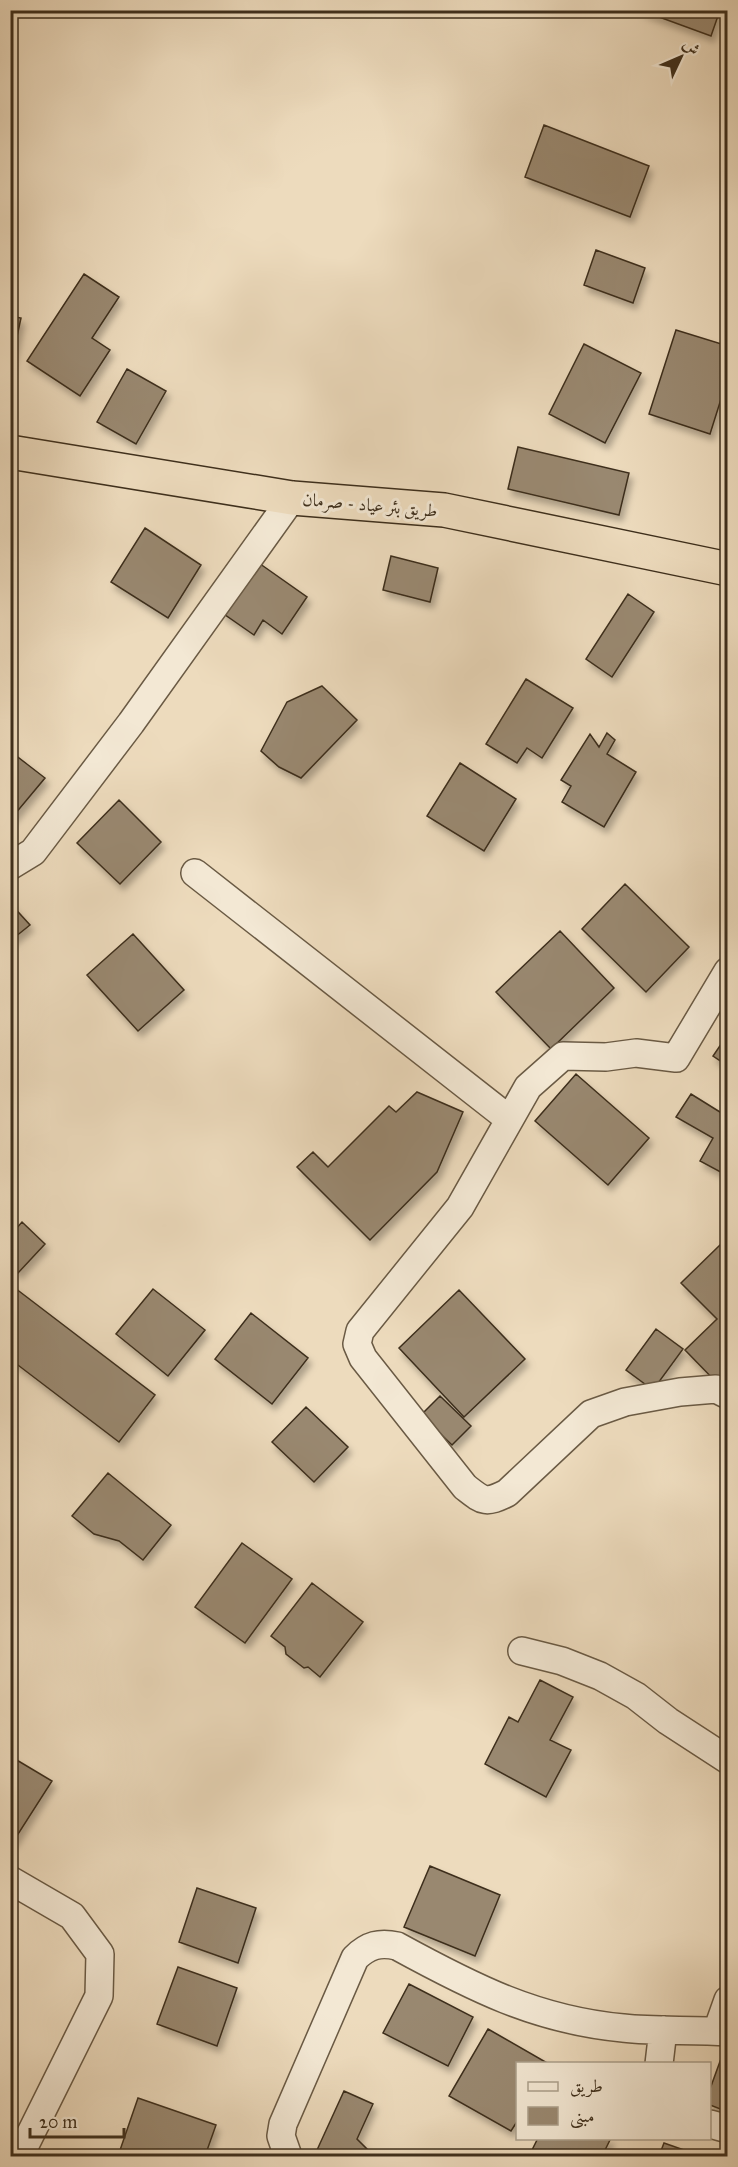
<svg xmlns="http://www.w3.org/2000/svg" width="738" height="2167" font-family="'IM FELL Great Primer',Amiri,serif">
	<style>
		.building { fill: #998870; stroke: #3e2f1c; stroke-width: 1.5; filter: url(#shadow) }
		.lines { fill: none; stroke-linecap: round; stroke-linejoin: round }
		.street-casing { stroke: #6a5a44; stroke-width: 30 }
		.highway-casing { stroke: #3e2f1c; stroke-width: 36 }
		.street { stroke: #f3e8d4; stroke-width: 27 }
		.highway { stroke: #eddbbd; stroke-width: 33 }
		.labels { text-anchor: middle; stroke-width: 6; stroke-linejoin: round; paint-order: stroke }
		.street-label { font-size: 18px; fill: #3e2f1c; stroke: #f3e8d4 }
	</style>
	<defs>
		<filter id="shadow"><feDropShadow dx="3.5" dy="6" stdDeviation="3" flood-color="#0004"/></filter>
	</defs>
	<rect width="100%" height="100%" fill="#eddbbd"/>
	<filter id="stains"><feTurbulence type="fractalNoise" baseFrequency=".00333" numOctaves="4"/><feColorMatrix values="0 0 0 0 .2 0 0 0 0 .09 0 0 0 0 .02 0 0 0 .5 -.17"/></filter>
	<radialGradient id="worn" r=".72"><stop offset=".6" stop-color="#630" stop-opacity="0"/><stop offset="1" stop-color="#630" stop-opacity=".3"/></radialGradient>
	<path class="building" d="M640,10H720L711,36Z
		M544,125L649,166L630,217L525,177Z
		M596,250L645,268L633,303L584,285Z
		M84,274L119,297L92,338L110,350L80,396L27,361Z
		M10,316L21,318L10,369Z
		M676,330L728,346V377L710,434L649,414Z
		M584,344L641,373L605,443L549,414Z
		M127,369L166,391L136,444L97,422Z
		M518,447L629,473L619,515L508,489Z
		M145,528L201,565L168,618L111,582Z
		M391,556L438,568L430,602L383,590Z
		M256,561L307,597L282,634L263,620L254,635L221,612Z
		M628,594L654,612L612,677L586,659Z
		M526,679L573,708L542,758L527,748L517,763L486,744Z
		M322,686L357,720L301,778L279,767L261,751L287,702Z
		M607,733L615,740L607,754L636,772L604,827L562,802L571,786L561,780L590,734L599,747Z
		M10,751L45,778L10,820Z
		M460,763L516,799L484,851L427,816Z
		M119,800L161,842L120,884L77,843Z
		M625,884L689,947L646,992L582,929Z
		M10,903L30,925L10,941Z
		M560,931L614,988L551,1049L496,992Z
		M133,934L184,990L138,1031L87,975Z
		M728,1034V1066L713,1056Z
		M576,1074L649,1138L608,1185L535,1121Z
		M417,1092L463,1112L437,1172L370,1240L297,1167L313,1152L328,1167L389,1106L396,1112Z
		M691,1094L728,1117V1176L700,1161L713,1138L676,1117Z
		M22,1222L45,1244L18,1273L10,1266V1226L15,1230Z
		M721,1244L728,1251V1376L719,1385L685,1350L717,1319L681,1283Z
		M11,1285L155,1395L119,1442L10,1359Z
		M153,1289L205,1330L168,1376L116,1334Z
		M459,1290L525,1359L464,1417L399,1348Z
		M251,1313L308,1358L272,1404L215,1359Z
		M656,1329L683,1349L653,1390L626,1370Z
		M440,1396L471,1426L452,1445L421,1415Z
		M306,1407L348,1447L314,1482L272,1442Z
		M108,1473L171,1525L143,1560L119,1541L94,1534L72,1516Z
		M242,1543L292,1579L245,1643L195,1607Z
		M312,1583L363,1622L320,1677L308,1667L304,1668L286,1654L285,1647L271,1636Z
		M540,1680L573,1697L550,1740L571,1750L546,1797L485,1764L509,1717L518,1722Z
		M10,1756L52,1781L13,1842L10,1840Z
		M430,1866L500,1895L475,1956L404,1927Z
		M197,1888L256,1908L238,1963L179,1942Z
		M178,1967L237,1988L217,2046L157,2024Z
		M409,1984L473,2017L448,2066L383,2033Z
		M488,2029L549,2064H518V2120L511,2131L449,2096Z
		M722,2056L728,2058V2112L710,2105V2089Z
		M344,2091L373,2104L357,2139L367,2149L364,2156H331L317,2150Z
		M138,2098L216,2125L205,2156H118Z
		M538,2138H611L602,2156H529Z
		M664,2143L701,2156H659Z"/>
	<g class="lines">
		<defs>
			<path id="street" d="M10,866L33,852L131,723L292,498
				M195,873L509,1119
				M728,971L676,1058L636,1053L606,1057L563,1056L528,1087L460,1207L360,1331L357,1344L363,1358L465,1487C483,1501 485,1504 507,1493L591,1414L625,1402L680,1392L716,1389L728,1395
				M522,1651L562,1661L600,1676L636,1696L668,1721L728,1760
				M10,1880L72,1916L100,1954L99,1996L26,2143
				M717,2031L728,2000
				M659,2064L663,2030
				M710,2124L728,2129
				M288,2156L281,2136L283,2124L355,1958C368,1945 380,1942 397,1946C472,1987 536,2020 623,2028C657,2032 693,2029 728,2032"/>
			<path id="highway" d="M10,452L292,498L444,510L728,569"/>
		</defs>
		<use href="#street" class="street-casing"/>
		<use href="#highway" class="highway-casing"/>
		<use href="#street" class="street"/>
		<use href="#highway" class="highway"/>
	</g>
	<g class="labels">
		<g class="street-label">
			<text transform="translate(370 505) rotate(5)" y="6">طريق بئر عياد - صرمان</text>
		</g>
	</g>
	<rect width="738" height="2167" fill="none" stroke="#eddbbd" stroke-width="36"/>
	<rect x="12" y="12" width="714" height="2143" fill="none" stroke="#3e2f1c" stroke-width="3"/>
	<rect x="18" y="18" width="702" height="2131" fill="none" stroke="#3e2f1c" stroke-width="1.5"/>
	<rect x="516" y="2062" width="195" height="78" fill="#f3e8d4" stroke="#ab9e8a" stroke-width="1.5"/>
	<rect x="528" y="2082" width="30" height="9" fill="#f3e8d4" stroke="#ab9e8a" stroke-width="1.5"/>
	<text x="570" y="2092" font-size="18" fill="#3e2f1c">طريق</text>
	<rect x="528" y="2107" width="30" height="18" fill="#998870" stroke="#ab9e8a" stroke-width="1.5"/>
	<text x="570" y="2122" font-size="18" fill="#3e2f1c">مبنى</text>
	<g transform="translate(681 57) rotate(46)" stroke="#f3e8d4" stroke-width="4.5" paint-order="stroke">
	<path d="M0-4.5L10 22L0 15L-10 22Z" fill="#3e2f1c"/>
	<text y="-9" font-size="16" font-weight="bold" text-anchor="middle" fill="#3e2f1c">ش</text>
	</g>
	<path d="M30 2128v9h94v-9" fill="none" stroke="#3e2f1c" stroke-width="3"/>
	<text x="39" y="2128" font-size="18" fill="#3e2f1c" stroke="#f3e8d4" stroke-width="4.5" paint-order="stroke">20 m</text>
	<rect width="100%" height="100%" filter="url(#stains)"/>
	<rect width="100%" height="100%" fill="url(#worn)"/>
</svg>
